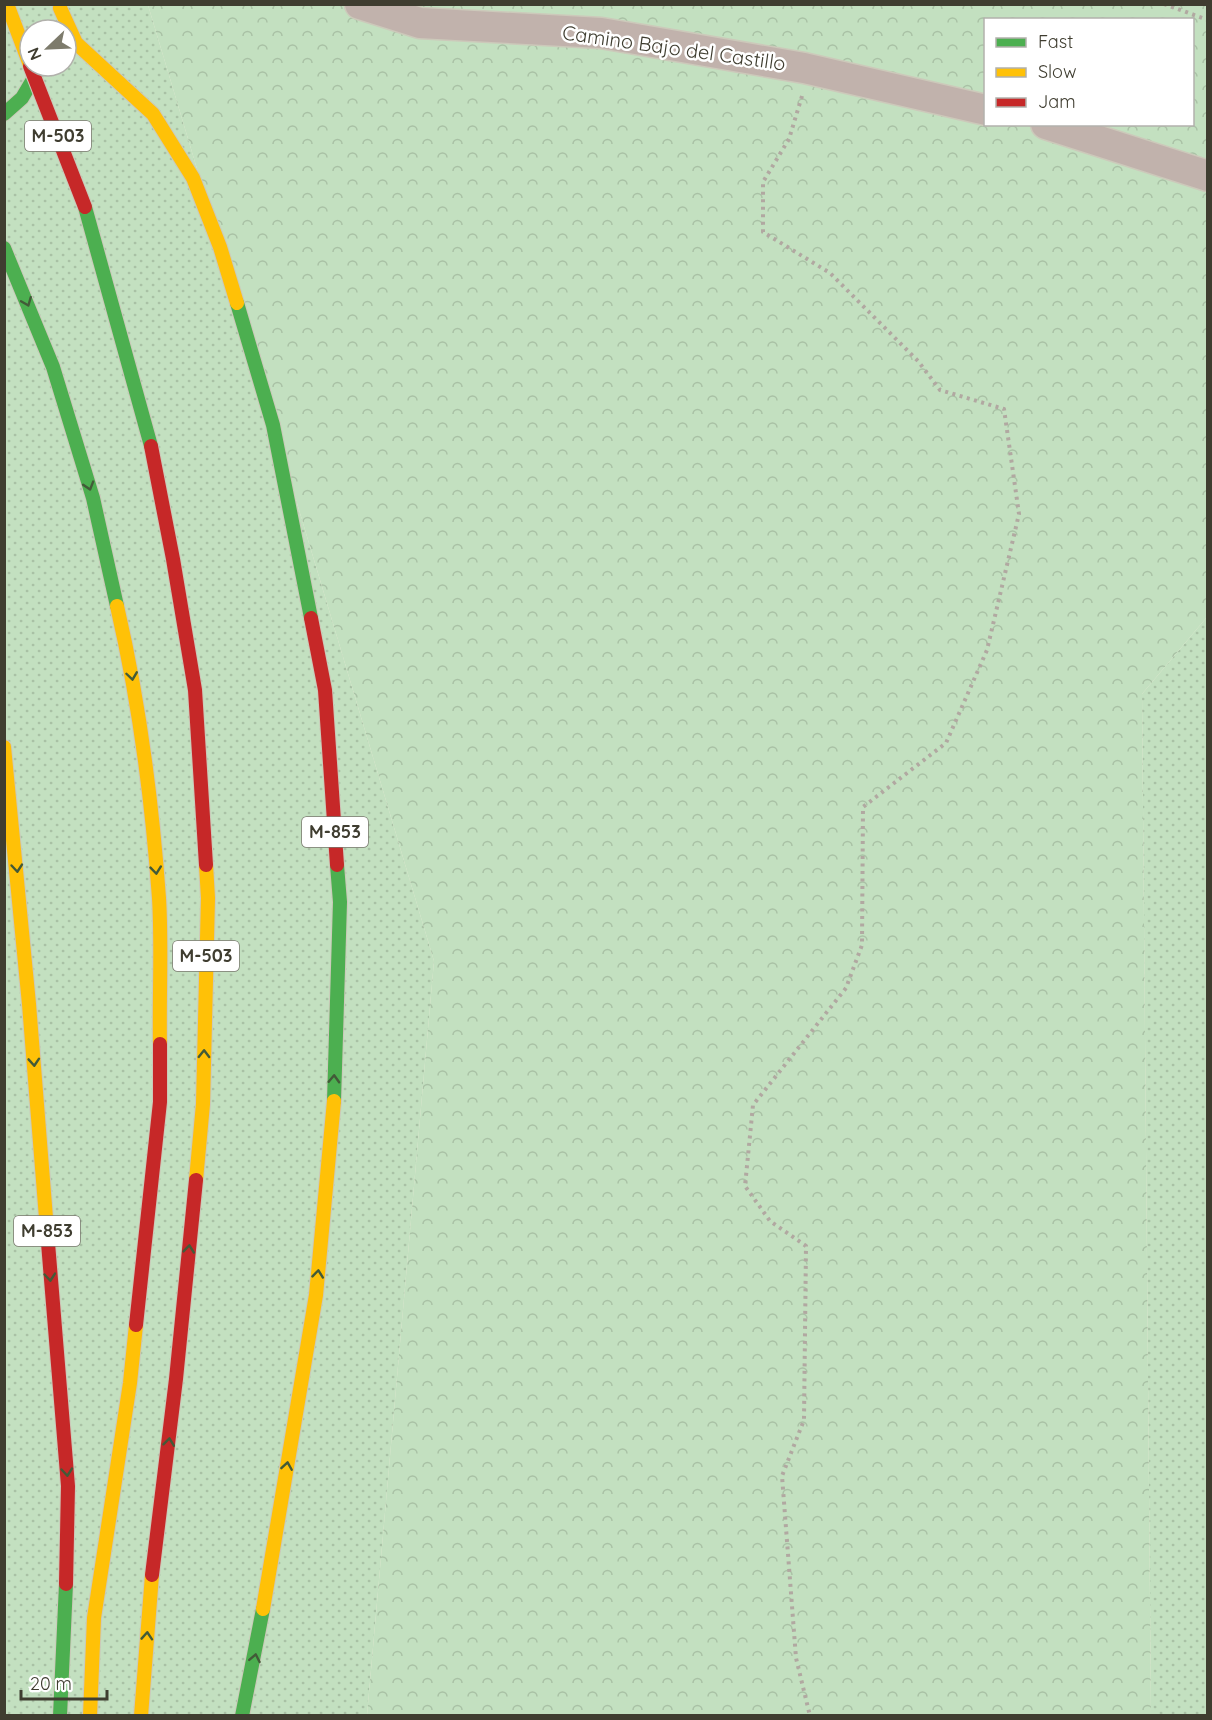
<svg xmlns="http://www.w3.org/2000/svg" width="1212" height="1720" font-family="Quicksand,sans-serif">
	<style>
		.green { fill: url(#green-dots); fill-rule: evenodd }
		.forest { fill: url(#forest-crowns); fill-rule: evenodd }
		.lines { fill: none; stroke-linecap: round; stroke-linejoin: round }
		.street-casing { stroke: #ccc9ba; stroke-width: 33 }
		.fast-casing { stroke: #ccc9ba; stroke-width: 16 }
		.slow-casing { stroke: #ccc9ba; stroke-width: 16 }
		.jam-casing { stroke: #ccc9ba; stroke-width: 16 }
		.path { stroke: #b1a8a1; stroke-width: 4; stroke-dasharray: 3 4.5; stroke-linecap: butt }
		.street { stroke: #c1b2ac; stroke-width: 30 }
		.fast { stroke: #4caf50; stroke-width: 14 }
		.slow { stroke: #ffc107; stroke-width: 14 }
		.jam { stroke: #c62828; stroke-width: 14 }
		.jam-bridge-casing { stroke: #ccc9ba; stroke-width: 16; stroke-linecap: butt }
		.jam-bridge { stroke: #c62828; stroke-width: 14 }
		.oneway { stroke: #425a38 }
		.labels { text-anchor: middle; stroke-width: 5; stroke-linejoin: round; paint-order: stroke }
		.shield { fill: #fff; stroke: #79776e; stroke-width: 1.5 }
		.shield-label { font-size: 18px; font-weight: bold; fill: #3f3d30 }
		.street-label { font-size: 20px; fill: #3f3d30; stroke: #fff }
	</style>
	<defs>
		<pattern id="green-dots" width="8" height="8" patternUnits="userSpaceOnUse" patternTransform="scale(1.5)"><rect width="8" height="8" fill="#c3e0c0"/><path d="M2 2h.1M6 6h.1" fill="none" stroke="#a9c1a5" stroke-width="1.8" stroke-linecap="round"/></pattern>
		<pattern id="forest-crowns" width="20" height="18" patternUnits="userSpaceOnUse" patternTransform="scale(1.5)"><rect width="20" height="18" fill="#c3e0c0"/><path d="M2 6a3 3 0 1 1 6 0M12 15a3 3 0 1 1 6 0" fill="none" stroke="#a9c1a5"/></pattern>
	</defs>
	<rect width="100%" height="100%" fill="#f1eddb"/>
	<path class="green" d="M5,5H148L434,961L367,1715L5,1716ZM30,30H66V66H30Z
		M1207,617V1715H1151L1142,694Z"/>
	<path class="forest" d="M148,5H1207V617L1142,694L1151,1715H367L434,961ZM986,20H1192V124H986Z"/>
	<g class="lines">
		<defs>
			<path id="street" d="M360,4L420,23L601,33L804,68L986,110
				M1046,124L1208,176"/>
			<path id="fast" d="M4,114L22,98L41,66
				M85,207L151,446
				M4,248L53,367L93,498L117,606
				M237,303L273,425L311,618
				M334,1101L340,902L337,865
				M60,1716L66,1584
				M242,1716L263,1609"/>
			<path id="slow" d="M7,4L30,65
				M60,8L76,43L153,114L193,178L220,247L237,303
				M117,606C139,701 152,800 159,898C162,946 159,995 160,1044
				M4,747L29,1004L48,1243
				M196,1180L203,1104L208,898L206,865
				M263,1609L316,1295L334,1101
				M90,1716L94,1618L130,1383L136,1325
				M141,1716L152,1575"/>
			<path id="jam" d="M151,446L173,559L195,690L206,865
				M311,618L325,690L337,865
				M48,1243L68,1486L66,1584
				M136,1325L160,1102V1044
				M152,1575L176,1379L196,1180"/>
		</defs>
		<use href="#street" class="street-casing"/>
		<use href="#fast" class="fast-casing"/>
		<use href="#slow" class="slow-casing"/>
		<use href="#jam" class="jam-casing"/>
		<path class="path" d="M1164,4L1208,20
			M802,96L789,139L763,182V232L830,273L918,361L940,390L1004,409L1019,514L987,650L946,743L863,807L862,945L846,988L753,1105L745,1186L770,1221L806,1246L804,1420L782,1476L796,1658L810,1716"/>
		<use href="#street" class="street"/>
		<use href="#fast" class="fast"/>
		<use href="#slow" class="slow"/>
		<use href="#jam" class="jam"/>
		<defs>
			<path id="jam-bridge" d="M30,66L85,207"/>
		</defs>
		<use href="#jam-bridge" class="jam-bridge-casing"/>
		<use href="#jam-bridge" class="jam-bridge"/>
	</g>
	<defs><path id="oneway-chevron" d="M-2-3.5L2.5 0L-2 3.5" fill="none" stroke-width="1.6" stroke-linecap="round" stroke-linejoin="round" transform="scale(1.5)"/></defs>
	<g class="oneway">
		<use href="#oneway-chevron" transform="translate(27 302) rotate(68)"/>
		<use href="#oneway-chevron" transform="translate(89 486) rotate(73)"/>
		<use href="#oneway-chevron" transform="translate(132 676) rotate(82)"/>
		<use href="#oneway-chevron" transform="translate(17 868) rotate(85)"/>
		<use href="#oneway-chevron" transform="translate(156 870) rotate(84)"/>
		<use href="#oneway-chevron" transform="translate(204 1054) rotate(-89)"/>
		<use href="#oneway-chevron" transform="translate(34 1062) rotate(86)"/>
		<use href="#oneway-chevron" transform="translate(334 1079) rotate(-88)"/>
		<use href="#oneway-chevron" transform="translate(189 1249) rotate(-84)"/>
		<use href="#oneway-chevron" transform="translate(318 1274) rotate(-84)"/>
		<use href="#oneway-chevron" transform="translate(50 1277) rotate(85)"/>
		<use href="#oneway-chevron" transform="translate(169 1442) rotate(-83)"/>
		<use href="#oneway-chevron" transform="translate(287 1466) rotate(-81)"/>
		<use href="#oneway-chevron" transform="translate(67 1472) rotate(85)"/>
		<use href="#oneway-chevron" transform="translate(147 1636) rotate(-86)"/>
		<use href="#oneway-chevron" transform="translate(255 1658) rotate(-79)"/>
	</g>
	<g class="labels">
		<g class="shield">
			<rect x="25" y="121" width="66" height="30" rx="4.5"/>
			<rect x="302" y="817" width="66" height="30" rx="4.5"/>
			<rect x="173" y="941" width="66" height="30" rx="4.5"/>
			<rect x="14" y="1216" width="66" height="30" rx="4.5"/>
		</g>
		<g class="shield-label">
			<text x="58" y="142">M-503</text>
			<text x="335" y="838">M-853</text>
			<text x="206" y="962">M-503</text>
			<text x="47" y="1237">M-853</text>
		</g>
		<g class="street-label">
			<text transform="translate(674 48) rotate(8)" y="7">Camino Bajo del Castillo</text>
		</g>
	</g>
	<rect width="1212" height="1720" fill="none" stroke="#3f3d30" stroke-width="12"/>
	<rect x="984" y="18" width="210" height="108" fill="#ffffff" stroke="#b2b1ac" stroke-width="1.5"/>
	<rect x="996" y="38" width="30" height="9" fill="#4caf50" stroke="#b2b1ac" stroke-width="1.5"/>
	<text x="1038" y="48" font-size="18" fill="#3f3d30">Fast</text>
	<rect x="996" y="68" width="30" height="9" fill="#ffc107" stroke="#b2b1ac" stroke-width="1.5"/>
	<text x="1038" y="78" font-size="18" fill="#3f3d30">Slow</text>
	<rect x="996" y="98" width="30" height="9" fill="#c62828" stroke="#b2b1ac" stroke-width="1.5"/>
	<text x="1038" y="108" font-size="18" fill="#3f3d30">Jam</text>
	<g transform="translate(48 48) rotate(247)"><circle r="28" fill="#ffffff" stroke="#b2b1ac" stroke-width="1.5"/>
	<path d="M0-4.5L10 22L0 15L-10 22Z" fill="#7d7b6c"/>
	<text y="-9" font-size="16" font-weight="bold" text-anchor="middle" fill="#3f3d30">N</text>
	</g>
	<path d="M21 1690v9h86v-9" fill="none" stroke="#3f3d30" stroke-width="3"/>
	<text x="30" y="1690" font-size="18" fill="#3f3d30" stroke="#ffffff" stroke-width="4.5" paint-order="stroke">20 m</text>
</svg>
